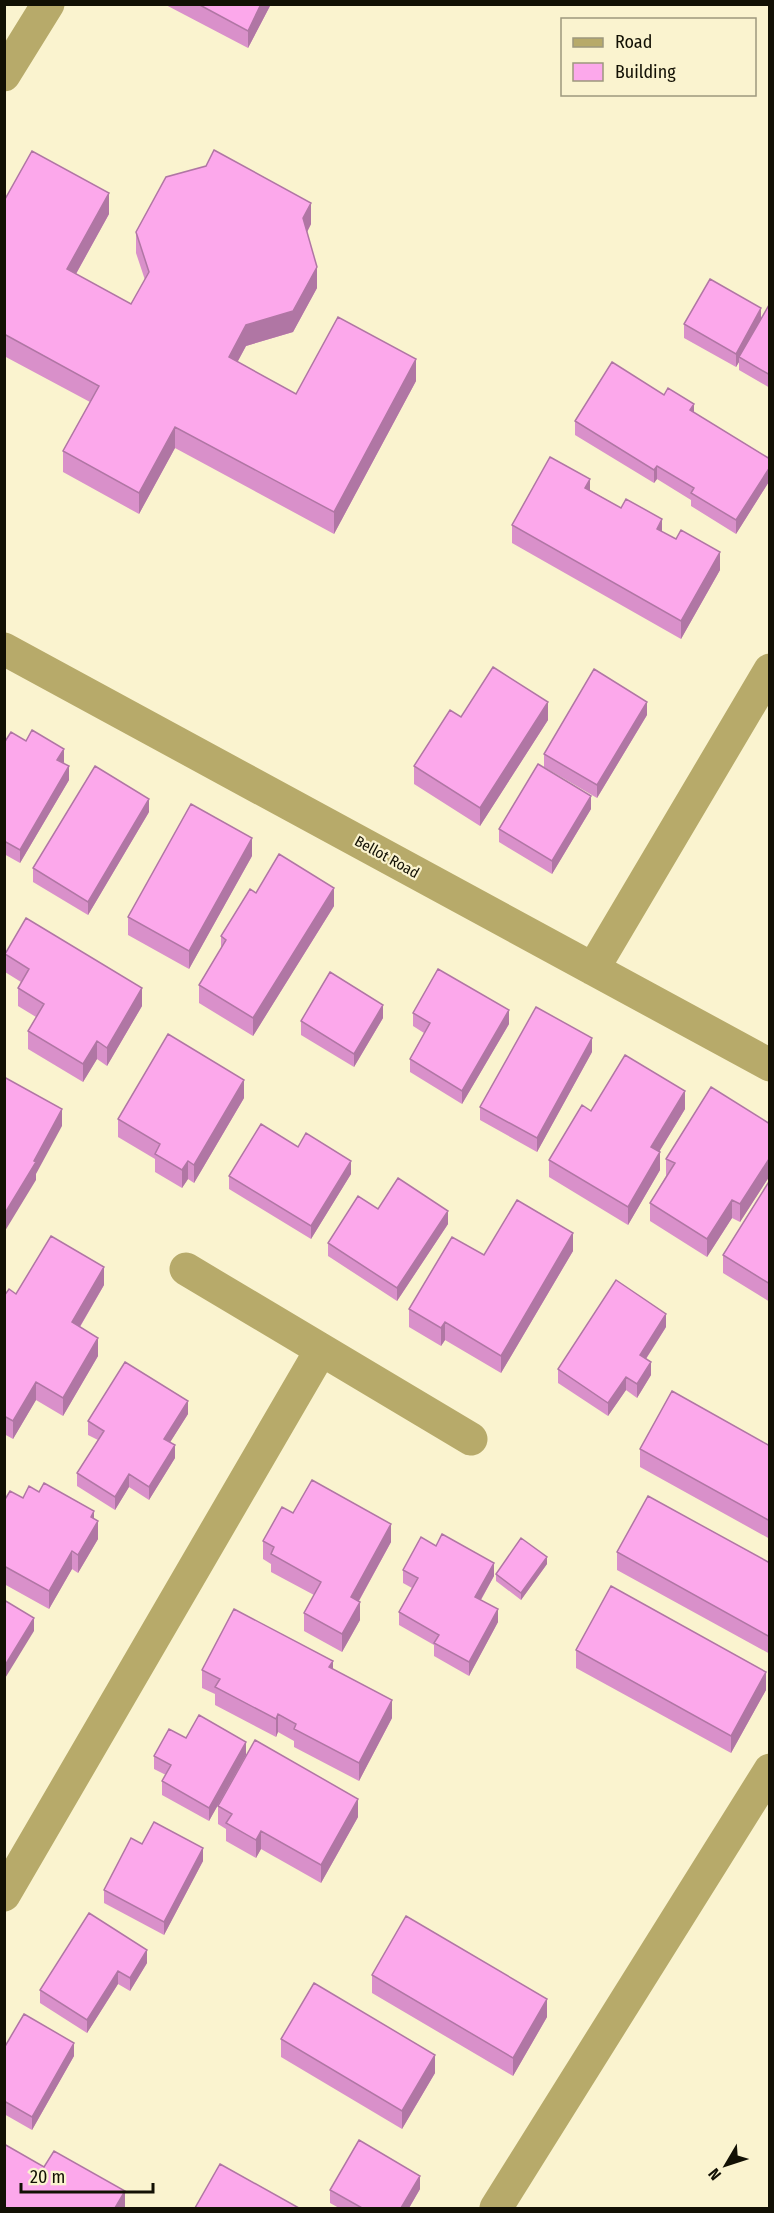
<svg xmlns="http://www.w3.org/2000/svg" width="774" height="2213" font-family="'Fira Sans Condensed',sans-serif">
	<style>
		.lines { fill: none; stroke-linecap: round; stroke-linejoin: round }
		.minor { stroke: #b7aa6a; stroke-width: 33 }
		.wall { fill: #d990ca }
		.shaded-wall { fill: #b076a4 }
		.building { fill: #fca8eb; stroke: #b076a4; stroke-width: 1.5 }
		.labels { text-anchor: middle; stroke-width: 4.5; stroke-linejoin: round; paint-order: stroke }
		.street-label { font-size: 15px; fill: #121004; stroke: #faf3cf }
	</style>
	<rect width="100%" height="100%" fill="#faf3cf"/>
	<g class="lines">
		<path class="minor" d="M4,75L48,4
			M4,649L770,1065
			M593,969L770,670
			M186,1269L471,1439
			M4,1895L321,1350
			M496,2208L770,1770"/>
	</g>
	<path class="wall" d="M164,4H271L248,48Z
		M4,201L109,214L76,274L131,304L145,280L136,253V232L311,224L307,232L317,288L293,332L246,346L237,362L296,394L416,381L334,534L175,448L139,514L63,472V451L90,402L4,356Z
		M770,305V388L739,370V362L736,367L684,338V324L761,318Z
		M694,413L770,459V480L736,534L691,506V500L657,479L654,483L575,435V421Z
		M590,490L662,532L720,570L681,639L512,543V525Z
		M647,715L597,798L544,767V754Z
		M461,717L548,720L480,826L414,784V766Z
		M4,743L64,762L69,780L20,863L4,854Z
		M591,809L552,874L499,842V829Z
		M149,812L88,915L33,882V868Z
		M252,856L189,969L128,935V917Z
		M256,893L334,906L253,1036L199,1003V985L221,948V936Z
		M5,954L142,1006L107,1066L97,1059L83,1082L28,1049V1031L36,1017L18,1006V988L21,982L5,972Z
		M413,1013L509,1024L462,1104L410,1072V1059L424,1033L413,1026Z
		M383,1018L354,1067L301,1035V1021Z
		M592,1052L537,1152L480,1120V1107Z
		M244,1098L194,1183L188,1179L182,1188L155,1172V1159L118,1137V1119Z
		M685,1109L659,1152L660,1170L628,1225L549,1177V1160L591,1111Z
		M770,1124V1177H769L740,1222L732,1218L707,1257L650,1221V1203L666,1176V1159Z
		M298,1147L351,1174L311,1239L229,1189V1176Z
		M770,1180V1302L723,1273V1255Z
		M378,1209L448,1224L397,1301L328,1256V1243Z
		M573,1251L501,1373L445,1340L441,1346L409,1327V1309L484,1255Z
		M104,1285L80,1327L98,1356L63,1416L36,1400L13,1439L4,1434V1296L16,1294Z
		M666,1327L646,1359L651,1375L637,1398L626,1390L608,1416L558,1383V1369Z
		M188,1414L170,1442L175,1458L149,1500L129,1487L115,1510L77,1486V1473L98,1440L88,1435V1421Z
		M770,1446V1539L640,1467V1449Z
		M39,1492L94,1519L98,1539L78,1573L72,1569L49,1609L4,1584V1501L23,1498Z
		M263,1541L391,1542L359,1601L360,1620L342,1652L304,1631V1613L314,1595L271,1572V1564L263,1559Z
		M436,1546L494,1576L481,1600L498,1622L469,1676L434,1656V1645L399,1625V1612L412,1588L403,1583V1570Z
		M617,1552L770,1563V1654L617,1570Z
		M547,1564L521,1600L496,1581V1574Z
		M576,1650L766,1690L731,1753L576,1668Z
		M333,1669L392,1718L359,1781L294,1747V1741L278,1732L276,1737L215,1705V1694L202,1688V1670Z
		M186,1738L246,1755L209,1821L162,1795V1781L166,1775L154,1769V1756Z
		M218,1806L358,1817L321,1883L261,1849L256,1858L226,1841V1829L218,1824Z
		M142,1844L203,1861L164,1935L104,1903V1890Z
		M147,1963L130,1991L118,1984L87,2033L40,2003V1990Z
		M372,1975L547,2017L513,2076L372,1993Z
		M281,2039L435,2073L402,2129L281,2057Z
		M4,2048L74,2056L32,2130L4,2114Z
		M420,2189L409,2208H339L330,2203V2190Z"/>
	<path class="shaded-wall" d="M261,4H271L248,48V31Z
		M109,193V214L67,290V269Z
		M311,203V224L303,240V218Z
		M317,267V288L293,332L246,346L229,378V357L246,325Z
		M761,308V321L739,357V362L736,367V354Z
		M416,359V381L334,534V512Z
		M694,404V417L690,410Z
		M175,427V448L139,514V493Z
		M657,466V479L654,483V470Z
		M770,467V480L736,534V520Z
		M590,479V496L585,488Z
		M662,519V537L657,529Z
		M720,552V570L681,639V621Z
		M548,702V720L480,826V808Z
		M647,702V715L597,798V785Z
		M64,749V762L57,773V760Z
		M69,766V780L20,863V850Z
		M591,796V809L552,874V861Z
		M149,799V812L88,915V902Z
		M252,838V856L189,969V951Z
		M334,888V906L253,1036V1018Z
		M142,988V1006L107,1066V1048Z
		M383,1005V1018L354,1067V1054Z
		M509,1010V1024L462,1104V1091Z
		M592,1038V1052L537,1152V1138Z
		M97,1041V1059L83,1082V1064Z
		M244,1080V1098L194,1183V1165Z
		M685,1091V1109L651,1165V1147Z
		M62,1109V1126L36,1174V1180L5,1231V1213Z
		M660,1152V1170L628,1225V1207Z
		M769,1159V1177L740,1222V1204Z
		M188,1161V1179L182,1188V1170Z
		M351,1161V1174L311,1239V1226Z
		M732,1200V1218L707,1257V1239Z
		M448,1211V1224L397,1301V1288Z
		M573,1233V1251L501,1373V1356Z
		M104,1267V1285L72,1340V1322Z
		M666,1314V1327L640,1368V1355Z
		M445,1322V1340L441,1346V1328Z
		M98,1338V1356L63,1416V1398Z
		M651,1362V1375L637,1398V1384Z
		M626,1377V1390L608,1416V1403Z
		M36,1382V1400L13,1439V1421Z
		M188,1401V1414L164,1452V1439Z
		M175,1445V1458L149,1500V1487Z
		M129,1474V1487L115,1510V1497Z
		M94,1511V1527L98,1521V1539L78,1573V1555L91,1517Z
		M391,1524V1542L351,1615V1597Z
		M72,1551V1569L49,1609V1591Z
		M547,1557V1564L521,1600V1593Z
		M494,1563V1576L475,1610V1597Z
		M360,1602V1620L342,1652V1634Z
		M498,1609V1622L469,1676V1662Z
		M34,1618V1631L4,1680V1667Z
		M333,1661V1679L329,1667Z
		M766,1672V1690L731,1753V1736Z
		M392,1700V1718L359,1781V1763Z
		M278,1714V1732L276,1737V1719Z
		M246,1742V1755L209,1821V1808Z
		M358,1799V1817L321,1883V1865Z
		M261,1831V1849L256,1858V1840Z
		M203,1848V1861L164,1935V1922Z
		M147,1950V1963L130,1991V1978Z
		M118,1971V1984L87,2033V2020Z
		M547,1999V2017L513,2076V2058Z
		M74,2043V2056L32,2130V2117Z
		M435,2055V2073L402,2129V2111Z
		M420,2176V2189L409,2208H401Z
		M125,2191V2208H115Z"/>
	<path class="building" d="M198,4H261L248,31Z
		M214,150L311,203L303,218L317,267L293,311L246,325L229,357L296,394L338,317L416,359L334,512L175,427L139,493L63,451L99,386L4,334V201L32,151L109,193L67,269L131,304L149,272L136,232L166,177L206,166Z
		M710,279L761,308L736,354L684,324Z
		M769,305H770V375L739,357Z
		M612,362L664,395L668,388L694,404L690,410L770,459V467L736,520L691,493L694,488L657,466L654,470L575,421Z
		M550,457L590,479L585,488L621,508L626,499L662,519L657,529L676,539L681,530L720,552L681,621L512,525Z
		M493,667L548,702L480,808L414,766L450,710L461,717Z
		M594,669L647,702L597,785L544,754Z
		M32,730L64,749L57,760L69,766L20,850L4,841V743L11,732L26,741Z
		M538,764L591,796L552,861L499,829Z
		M95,766L149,799L88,902L33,868Z
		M191,804L252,838L189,951L128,917Z
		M279,854L334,888L253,1018L199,985L226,940L221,936L250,889L256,893Z
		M26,918L142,988L107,1048L97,1041L83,1064L28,1031L44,1004L18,988L29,969L5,954Z
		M438,969L509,1010L462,1091L410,1059L430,1023L413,1013Z
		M330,972L383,1005L354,1054L301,1021Z
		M536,1007L592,1038L537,1138L480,1107Z
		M168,1034L244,1080L194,1165L188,1161L182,1170L155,1154L160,1144L118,1119Z
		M625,1055L685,1091L651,1147L660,1152L628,1207L549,1160L582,1105L591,1111Z
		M4,1077L62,1109L34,1161L36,1162L5,1213Z
		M711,1087L770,1124V1159H769L740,1204L732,1200L707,1239L650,1203L675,1163L666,1159Z
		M261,1124L298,1147L306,1133L351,1161L311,1226L229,1176Z
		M398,1178L448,1211L397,1288L328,1243L358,1196L378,1209Z
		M770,1180V1284L723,1255Z
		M517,1200L573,1233L501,1356L445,1322L441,1328L409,1309L452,1237L484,1255Z
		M51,1236L104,1267L72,1322L98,1338L63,1398L36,1382L13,1421L4,1416V1296L9,1289L16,1294Z
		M616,1280L666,1314L640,1355L651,1362L637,1384L626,1377L608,1403L558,1369Z
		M125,1362L188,1401L164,1439L175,1445L149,1487L129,1474L115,1497L77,1473L104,1431L88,1421Z
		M672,1391L770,1446V1521L640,1449Z
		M312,1480L391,1524L351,1597L360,1602L342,1634L304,1613L321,1582L271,1554L274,1547L263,1541L282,1507L293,1513Z
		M44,1483L94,1511L91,1517L98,1521L78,1555L72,1551L49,1591L4,1566V1501L10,1491L23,1498L29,1486L39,1492Z
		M648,1496L770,1563V1637L617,1552Z
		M442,1534L494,1563L475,1597L498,1609L469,1662L434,1643L439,1635L399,1612L418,1578L403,1570L421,1537L436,1546Z
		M521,1538L547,1557L521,1593L496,1574Z
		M611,1586L766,1672L731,1736L576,1650Z
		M4,1600L34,1618L4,1667Z
		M234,1609L333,1661L329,1667L392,1700L359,1763L294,1729L296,1724L278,1714L276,1719L215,1687L220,1679L202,1670Z
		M199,1715L246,1742L209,1808L162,1781L171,1765L154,1756L169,1729L186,1738Z
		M255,1740L358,1799L321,1865L261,1831L256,1840L226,1823L232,1814L218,1806Z
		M154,1822L203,1848L164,1922L104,1890L131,1838L142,1844Z
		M89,1913L147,1950L130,1978L118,1971L87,2020L40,1990Z
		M406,1916L547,1999L513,2058L372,1975Z
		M314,1983L435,2055L402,2111L281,2039Z
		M24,2014L74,2043L32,2117L4,2101V2048Z
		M359,2140L420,2176L401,2208H362L330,2190Z
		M4,2144L44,2167L54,2151L125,2191L115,2208H4Z
		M220,2164L299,2208H195Z"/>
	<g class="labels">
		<g class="street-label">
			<text transform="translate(387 857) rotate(29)" y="5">Bellot Road</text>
		</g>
	</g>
	<rect width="774" height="2213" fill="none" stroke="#121004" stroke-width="12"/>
	<rect x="561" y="18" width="195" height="78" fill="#faf3cf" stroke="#9d987e" stroke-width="1.5"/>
	<rect x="573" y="38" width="30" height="9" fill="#b7aa6a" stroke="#9d987e" stroke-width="1.5"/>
	<text x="615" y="48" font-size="18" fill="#121004">Road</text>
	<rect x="573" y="63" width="30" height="18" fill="#fca8eb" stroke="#9d987e" stroke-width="1.5"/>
	<text x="615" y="78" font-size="18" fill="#121004">Building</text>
	<g transform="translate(726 2165) rotate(231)" stroke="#faf3cf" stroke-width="4.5" paint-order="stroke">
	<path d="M0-4.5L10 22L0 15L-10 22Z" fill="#121004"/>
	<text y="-9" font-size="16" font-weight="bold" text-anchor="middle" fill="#121004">N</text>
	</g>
	<path d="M21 2183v9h132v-9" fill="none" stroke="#121004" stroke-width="3"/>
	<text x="30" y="2183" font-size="18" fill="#121004" stroke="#faf3cf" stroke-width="4.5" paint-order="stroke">20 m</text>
</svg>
